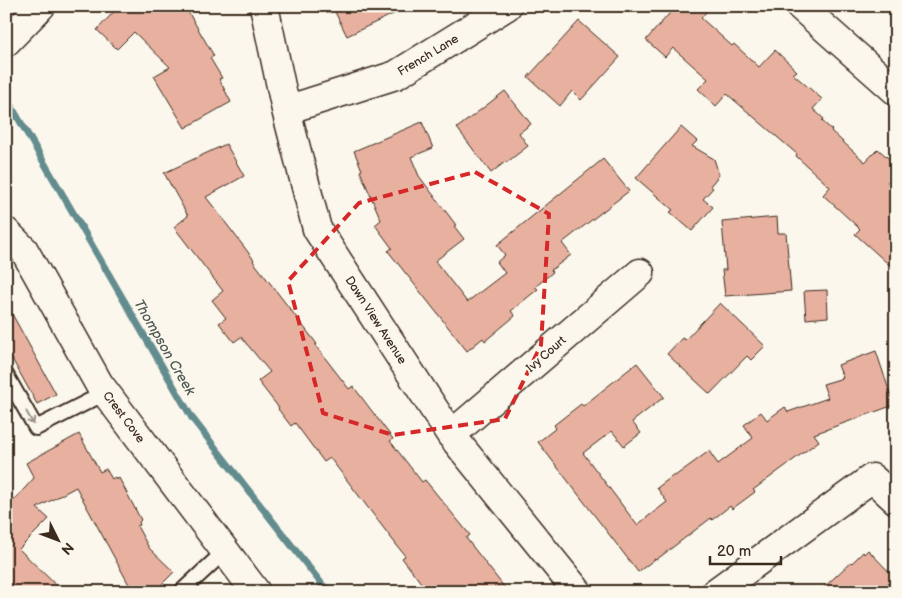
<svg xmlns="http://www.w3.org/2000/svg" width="902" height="598" font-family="'Balsamiq Sans',sans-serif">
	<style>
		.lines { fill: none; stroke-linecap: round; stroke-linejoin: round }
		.stream { stroke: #638c8e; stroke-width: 7 }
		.building { fill: #e8b19f; stroke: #3b2a1e }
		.lane-casing { stroke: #3b2a1e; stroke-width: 18 }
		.street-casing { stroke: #3b2a1e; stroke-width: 31 }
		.lane { stroke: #fbf7ec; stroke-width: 14 }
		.street { stroke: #fbf7ec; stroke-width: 28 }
		.oneway { stroke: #9b9085 }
		.marked { fill: none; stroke: #d62828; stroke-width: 4; stroke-dasharray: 10 6; stroke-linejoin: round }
		.labels { text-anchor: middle; stroke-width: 4; stroke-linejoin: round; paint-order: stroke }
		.street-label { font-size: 12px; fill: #3b2a1e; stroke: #fbf7ec }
		.water-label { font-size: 14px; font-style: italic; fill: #4f5b56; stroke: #fbf7ec }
	</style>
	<rect width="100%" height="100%" fill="#fbf7ec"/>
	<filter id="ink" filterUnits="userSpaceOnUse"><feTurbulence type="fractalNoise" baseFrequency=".02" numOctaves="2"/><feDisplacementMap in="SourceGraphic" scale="10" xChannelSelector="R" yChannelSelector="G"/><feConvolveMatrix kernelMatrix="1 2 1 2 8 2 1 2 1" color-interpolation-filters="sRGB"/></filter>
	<g filter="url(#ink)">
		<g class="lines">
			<path class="stream" d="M6,97L192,418L328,592"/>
		</g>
		<path class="building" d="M119,6H183L187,10L214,56L210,58L222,78L219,79L231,102L185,128L154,76L170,67L134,32L117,49L97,30Z
			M332,6H410L347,36Z
			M676,6H711L701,18L732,46L734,44L759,67L775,50L797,71L793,74L822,99L813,109L824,119L822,121L832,130L831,131L865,162L878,149L896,165V173L887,182L896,189V271L855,234L860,229L823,195L830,187L796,156L797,154L727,94L716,106L698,89L708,79L673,48L665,57L646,40Z
			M579,21L620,57L581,100L572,91L560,106L528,77Z
			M505,91L531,124L519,133L528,146L506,163L505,162L491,173L457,128Z
			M422,122L433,148L411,157L419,176L456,225L454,226L464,239L435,261L467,302L505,273L497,262L505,255L497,245L603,159L629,191L562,243L571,255L551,270L553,272L535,287L538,289L511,311L515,316L485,341L483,338L467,351L388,251L392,248L375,225L381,220L360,171L362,170L354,151Z
			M681,127L697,141L692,146L714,159L719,175L710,186L713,188L703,199L713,207L692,231L670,212L673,210L636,178Z
			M226,144L244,176L206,197L254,260L253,261L317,344L315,345L349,389L353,386L393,439L390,441L422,482L425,480L470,535L466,538L508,592H428L402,558L405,556L330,458L324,462L295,423L291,426L278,409L279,408L258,381L270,372L241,337L234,342L219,323L226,318L212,300L223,291L174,227L188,216L164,173Z
			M777,217L778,233H786L791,291L725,296L722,270H726L722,222Z
			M827,290L828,317L806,319L804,291Z
			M6,303L56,394L37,404L6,348Z
			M720,303L765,346L751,360L747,356L710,394L667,354L682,338L685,340Z
			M876,351L894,405L814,434L819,441L753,490L755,492L732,509L730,506L712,520L711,518L656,560L655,559L638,572L538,442L556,428L554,425L581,404L583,406L637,363L664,397L632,422L641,433L624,446L612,431L583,453L637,525L667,502L657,488L674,475L675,476L709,451L718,464L753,438L744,425L761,412L767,420L785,407L788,412L828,398L823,384L843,378L838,365Z
			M79,434L100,472L106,469L112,479L115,477L117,480L119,478L141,520L139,522L140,525L137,526L149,548L174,572L154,592H133L76,487L37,508L49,519L19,549L63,592H6V509L34,478L26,463Z
			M868,550L896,579V592H819L851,562L852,563L863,552L864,554Z"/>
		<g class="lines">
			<defs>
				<path id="lane" d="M6,375L36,428L105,393
					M181,592L225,551"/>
				<path id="street" d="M264,6L286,110L317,229L451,435L578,592
					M800,6L896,91
					M6,42L41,6
					M286,110L396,75L507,6
					M6,232L24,250L99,384L256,592
					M451,435L640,273
					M716,592L872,478L896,500"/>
			</defs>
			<use href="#lane" class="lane-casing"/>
			<use href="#street" class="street-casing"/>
			<use href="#lane" class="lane"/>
			<use href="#street" class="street"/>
		</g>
		<defs><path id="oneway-shaft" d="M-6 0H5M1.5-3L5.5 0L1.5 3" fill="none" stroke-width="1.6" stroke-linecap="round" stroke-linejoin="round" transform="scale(1.25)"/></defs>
		<use class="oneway" href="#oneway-shaft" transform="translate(30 418) rotate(61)"/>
	</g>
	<path class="marked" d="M475,172L549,214L541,345L505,419L393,435L323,413L288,281L359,203Z"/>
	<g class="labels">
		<g class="street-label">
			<text transform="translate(428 55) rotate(-31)" y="4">French Lane</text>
			<text transform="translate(376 320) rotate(57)" y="4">Dawn View Avenue</text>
			<text transform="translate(546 354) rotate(-41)" y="4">Ivy Court</text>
			<text transform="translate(124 417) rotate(53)" y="4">Crest Cove</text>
		</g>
		<g class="water-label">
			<text transform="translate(165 347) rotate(60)" y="5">Thompson Creek</text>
		</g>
	</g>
	<rect width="902" height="598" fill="none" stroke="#fbf7ec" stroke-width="25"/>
	<rect x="12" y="12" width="877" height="573" fill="none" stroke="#3b2a1e" stroke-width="2" filter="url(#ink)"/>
	<g transform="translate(58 540) rotate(132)" stroke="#fbf7ec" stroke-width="4" paint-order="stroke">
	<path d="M0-4L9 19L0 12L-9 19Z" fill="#3b2a1e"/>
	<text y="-8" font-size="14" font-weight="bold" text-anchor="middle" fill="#3b2a1e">N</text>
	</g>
	<path d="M710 556v8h71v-8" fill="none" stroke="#3b2a1e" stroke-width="2.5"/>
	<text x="717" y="556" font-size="15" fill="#3b2a1e" stroke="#fbf7ec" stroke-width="4" paint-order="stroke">20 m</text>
</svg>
